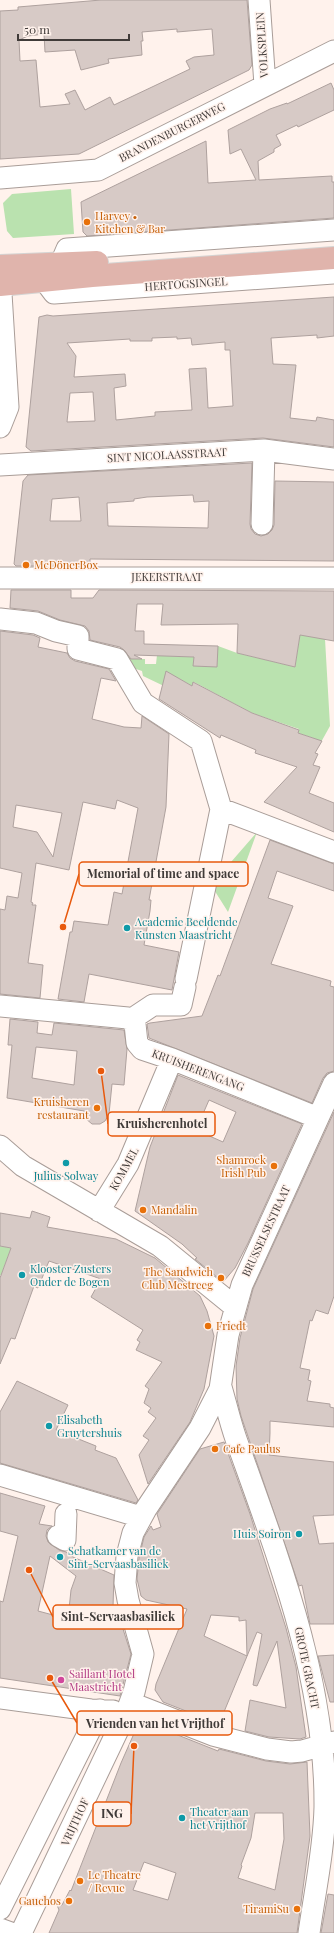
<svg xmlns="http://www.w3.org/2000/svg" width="334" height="1933" font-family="'Playfair Display',serif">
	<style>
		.green { fill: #bae2af }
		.building { fill: #d7cac6; stroke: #aea19e; fill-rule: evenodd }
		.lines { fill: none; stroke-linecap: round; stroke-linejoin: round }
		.minor-casing { stroke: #a99d98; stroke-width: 23 }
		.major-casing { stroke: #d5d4d3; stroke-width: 24 }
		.minor { stroke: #fff; stroke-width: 21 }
		.major { stroke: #e0b4ac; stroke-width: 22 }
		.food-dot { fill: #e8710a; stroke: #fff2ec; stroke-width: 1.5 }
		.culture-dot { fill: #0f9aa8; stroke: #fff2ec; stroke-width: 1.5 }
		.hotel-dot { fill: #d1479c; stroke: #fff2ec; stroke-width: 1.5 }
		.labels { text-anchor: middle; stroke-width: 3; stroke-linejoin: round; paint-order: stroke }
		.street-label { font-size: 11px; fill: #403b39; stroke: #fff2ec }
		.food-label { font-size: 11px; fill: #c56008; stroke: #fff2ec; text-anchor: start }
		.culture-label { font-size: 11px; fill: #0d838f; stroke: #fff2ec; text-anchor: start }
		.hotel-label { font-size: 11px; fill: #b23c85; stroke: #fff2ec; text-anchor: start }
		.leader { fill: none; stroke: #e8590c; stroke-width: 1.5 }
		.callout-dot { fill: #e8590c; stroke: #fff2ec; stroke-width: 1.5 }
		.callout { fill: #fff2ec; stroke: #e8590c; stroke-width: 1.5 }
		.callout-label { font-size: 12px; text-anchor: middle; font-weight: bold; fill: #403b39 }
	</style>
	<rect width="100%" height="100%" fill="#fff2ec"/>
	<path class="green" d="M71,189L74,234L13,238L7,231L3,203L12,194Z
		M303,614L325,639L330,726L320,744L312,741L313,738L298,733L299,729L252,713L194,682L192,686L178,678L166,687L143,676L142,671L133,668L122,655L134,654V659H145V664H156L157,655L194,657V661L218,646L237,653L295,667Z
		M257,832L228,912L211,885Z
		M0,1246L11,1248L1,1275H0Z"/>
	<path class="building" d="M101,0H247L252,65L249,70L79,154L0,159V11L18,10V7ZM177,29V32L212,29L214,55L194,57L186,61L190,69L114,105L110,97L85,110L75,90L65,94L70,104L40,107L36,60L20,61L19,40L28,36L44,34L45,52L75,50L81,70L109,63L108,59L142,55L141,41H143L142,32Z
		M331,83L334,90V110L298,127L297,125L276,135L281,145L274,149V152L258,161L259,180L332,176V182H334V218L87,236L83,232L81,202L206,141L208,183L256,180L241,149L230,154L228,130L270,109L287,103V104Z
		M334,297V336L317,338V335L271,338L273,364L296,365L290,418L316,421L317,417L334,420V447L263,438L31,451L26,447L39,317L47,315L53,316ZM177,337V339L191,338L192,345L225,342V350H230L233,406L208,408L206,368L189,369L192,410L155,412V416L116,420L114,388L126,386L125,374L74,377L76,356L67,343L130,339V341H152V338ZM93,392L95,421L67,422L70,393Z
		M252,463L250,524L251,529L255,534L261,536L268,534L272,530L274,525L275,481L334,482V561L90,559V566H16L14,564L23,481L28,475ZM193,495L194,502L209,501L208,528L108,526L107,503L134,501V499L147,497ZM79,497L81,521H50L52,499Z
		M11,590H71V598H93L99,590L334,591V641L300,635L295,667L237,653L238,624L161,625L163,604H137L135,631H144V644L218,646L217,667L193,666L194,657L134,655L142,659H131L124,650L120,647L90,640L89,631L85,626L60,620L38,611L10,608Z
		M0,631L33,635L40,638L38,647L67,653L70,658L75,661L109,669L116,681L101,678L92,719L124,727L141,728L142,716L169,734L166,807L149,900H151L150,911L144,945L179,952L172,990L89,974L84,1002L58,999L70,932H72L74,921L108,925L114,892L122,894L138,808L117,800L115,809L83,802L69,870L36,863L31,902L33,903L32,905H36L28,963L43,965L40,998L0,994V909L5,910L7,896L18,898L22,873L0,868ZM16,805L62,813L53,857L37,832L13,827Z
		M166,671L192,686L193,682L252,713L299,730L298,733L322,741L315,753L318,754L313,765L320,767L309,793L334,803V832L264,802L297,767L255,753L256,750L221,735L220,738L159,699Z
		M270,840L334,864V891L277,871L268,898L293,906L271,964L331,981L330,986L334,987V1071L327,1073L323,1078L312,1103L149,1038L147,1024L150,1023L202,1016L218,975L220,976Z
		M10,1019L38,1022L37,1033L52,1035L54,1023L124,1030L127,1049L124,1085L112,1084L109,1114L105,1121L100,1124H92L85,1118L84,1111L7,1098L12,1045H8ZM36,1047L77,1051L74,1085L32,1078Z
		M178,1075L302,1124L248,1243L235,1268L223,1282L195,1259L197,1258L182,1244L135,1211L150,1147ZM209,1100L236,1112L223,1142L196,1130Z
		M334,1112V1296L328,1314L316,1310L312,1321L310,1320L300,1368L310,1370L308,1380L311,1381L307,1401L330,1404V1407L334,1408V1427L270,1421V1433L269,1455L334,1462V1515L313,1516L319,1544L334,1543V1624H310L302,1585L299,1586L241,1416L237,1399L236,1366L240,1338L253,1289Z
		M32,1211L50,1217L47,1227L116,1239L155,1258L200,1296L207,1311L214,1336L204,1389L190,1422L148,1484L139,1455L149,1440L143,1436L156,1418L148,1412L151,1408L144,1403L149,1389L145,1386L162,1362L136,1350L140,1342L137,1340L143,1330L91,1297L101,1279L49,1261L38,1288L34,1286L15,1339L11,1338L0,1364V1278L11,1248L0,1246V1213L30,1218Z
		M17,1381L68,1405L56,1430L96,1446L95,1450L116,1458L138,1500L136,1503L0,1463V1412Z
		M224,1442L250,1514L286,1628L296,1667L306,1737L300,1739L269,1737L245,1731L250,1700L286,1708L277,1641L257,1686L253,1685L262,1634L257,1632L219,1724L163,1702L155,1690L156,1684L187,1609L146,1600L141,1596L137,1579L139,1558L144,1537L151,1526L153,1530L161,1527L157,1514L200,1449ZM211,1615L239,1617V1621L246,1620L247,1656L204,1636Z
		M0,1493L45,1506L39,1524L52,1526L47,1530L46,1536L48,1542L59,1550L66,1552L73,1557L114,1575L113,1607L123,1629L131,1654L120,1696L0,1678V1601L3,1602L18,1536L0,1531ZM50,1556L76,1576L71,1590L68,1619L38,1611Z
		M334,1655V1702H330L318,1656Z
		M140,1720L218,1751L219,1749L266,1761L290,1764L307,1762L310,1836L297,1933H49L59,1910L57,1905H62L70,1890L71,1891L121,1763ZM255,1813H283L284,1839L275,1890L238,1878L242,1866L241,1865L251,1838ZM144,1862L176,1873L168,1900L133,1890Z
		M328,1894L334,1895V1933H321Z"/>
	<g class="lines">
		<defs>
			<path id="minor" d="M259,0L265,85
				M0,178L98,170L334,51
				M61,263L67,249L334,230
				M0,277L8,407L0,427
				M45,281L54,293L334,273
				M0,465L264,450L334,459
				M262,524L264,450
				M0,578H334
				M0,619L36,623L56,631L78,636V649L117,659L143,703L201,741L221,809
				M186,979L221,809L334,852
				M0,1006L128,1018L135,1024L137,1043L142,1049L172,1059L318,1118
				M132,1019L153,1005H181L185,987
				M0,1146L23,1166L160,1246L235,1307
				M99,1211L128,1164L172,1059
				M221,1387C226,1404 230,1422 236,1439C278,1557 326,1679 325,1807C324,1849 315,1891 309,1933
				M0,1475L141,1517
				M58,1536L65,1540L66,1514
				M0,1698L91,1710L113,1711
				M131,1703L213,1735L267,1749L291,1752L302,1751L334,1742
				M0,1909L100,1710
				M0,1929L11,1933
				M21,1933L127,1711L134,1692L143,1654L128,1600L125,1583L127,1556L133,1533L146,1509L200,1428L220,1389L228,1335L242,1285L334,1083"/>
			<path id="major" d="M0,266L97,262
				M0,285L92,276L334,258"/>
		</defs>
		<use href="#minor" class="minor-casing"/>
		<use href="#major" class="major-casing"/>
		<use href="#minor" class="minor"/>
		<use href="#major" class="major"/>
	</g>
	<g class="food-dot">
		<circle cx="87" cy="222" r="4"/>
		<circle cx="26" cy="565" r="4"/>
		<circle cx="97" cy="1108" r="4"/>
		<circle cx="274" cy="1166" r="4"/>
		<circle cx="143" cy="1210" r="4"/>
		<circle cx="221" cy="1278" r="4"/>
		<circle cx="208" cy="1326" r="4"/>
		<circle cx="215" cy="1449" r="4"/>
		<circle cx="80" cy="1881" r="4"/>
		<circle cx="69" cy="1901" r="4"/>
		<circle cx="297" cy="1909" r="4"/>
	</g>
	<g class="culture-dot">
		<circle cx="127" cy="928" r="4"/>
		<circle cx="66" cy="1163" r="4"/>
		<circle cx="22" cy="1275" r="4"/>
		<circle cx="49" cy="1426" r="4"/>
		<circle cx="299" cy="1534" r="4"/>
		<circle cx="60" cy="1557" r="4"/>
		<circle cx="182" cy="1818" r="4"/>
	</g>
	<circle class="hotel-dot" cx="61" cy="1680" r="4"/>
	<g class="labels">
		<g class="street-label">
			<text transform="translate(262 45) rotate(-94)" y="4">VOLKSPLEIN</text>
			<text transform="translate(172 132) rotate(-27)" y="4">BRANDENBURGERWEG</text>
			<text transform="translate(186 284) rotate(-4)" y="4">HERTOGSINGEL</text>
			<text transform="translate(167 455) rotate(-3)" y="4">SINT NICOLAASSTRAAT</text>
			<text x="167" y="581">JEKERSTRAAT</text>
			<text transform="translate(198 1070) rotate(21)" y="4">KRUISHERENGANG</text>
			<text transform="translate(124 1169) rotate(-61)" y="4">KOMMEL</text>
			<text transform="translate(266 1231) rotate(-65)" y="4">BRUSSELSESTRAAT</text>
			<text transform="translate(307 1668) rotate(78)" y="4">GROTE GRACHT</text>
			<text transform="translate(75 1822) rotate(-65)" y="4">VRIJTHOF</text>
		</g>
		<g class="food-label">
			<text x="95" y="220">Harvey •<tspan x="95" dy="13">Kitchen &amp; Bar</tspan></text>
			<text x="34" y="569">McDönerBox</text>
			<text x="89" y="1106" text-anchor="end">Kruisheren<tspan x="89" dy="13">restaurant</tspan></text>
			<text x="266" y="1164" text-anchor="end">Shamrock<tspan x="266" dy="13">Irish Pub</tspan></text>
			<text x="151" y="1214">Mandalin</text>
			<text x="213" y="1276" text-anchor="end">The Sandwich<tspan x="213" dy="13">Club Mestreeg</tspan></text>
			<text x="216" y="1330">Friedt</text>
			<text x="223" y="1453">Cafe Paulus</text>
			<text x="88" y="1879">Le Theatre<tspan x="88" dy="13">/ Revue</tspan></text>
			<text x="61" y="1905" text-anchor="end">Gauchos</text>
			<text x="289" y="1913" text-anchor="end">TiramiSu</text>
		</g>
		<g class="culture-label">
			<text x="135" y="926">Academie Beeldende<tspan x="135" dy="13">Kunsten Maastricht</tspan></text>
			<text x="66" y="1180" text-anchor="middle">Julius Solway</text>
			<text x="30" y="1273">Klooster Zusters<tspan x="30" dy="13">Onder de Bogen</tspan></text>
			<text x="57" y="1424">Elisabeth<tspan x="57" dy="13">Gruytershuis</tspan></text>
			<text x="291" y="1538" text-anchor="end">Huis Soiron</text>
			<text x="68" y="1555">Schatkamer van de<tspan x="68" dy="13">Sint-Servaasbasiliek</tspan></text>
			<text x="190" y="1816">Theater aan<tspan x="190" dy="13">het Vrijthof</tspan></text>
		</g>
		<g class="hotel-label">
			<text x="69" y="1678">Saillant Hotel<tspan x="69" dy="13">Maastricht</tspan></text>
		</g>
	</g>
	<path class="leader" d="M63 927L79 874M101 1071L108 1124M29 1570L53 1617M50 1678L77 1723M134 1746L131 1814"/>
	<g class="callout-dot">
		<circle cx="63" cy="927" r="4"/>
		<circle cx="101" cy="1071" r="4"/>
		<circle cx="29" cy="1570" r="4"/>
		<circle cx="50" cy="1678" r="4"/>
		<circle cx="134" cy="1746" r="4"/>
	</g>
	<g class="callout">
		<rect x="79" y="862" width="169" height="24" rx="4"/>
		<rect x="108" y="1112" width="107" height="24" rx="4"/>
		<rect x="53" y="1605" width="130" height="24" rx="4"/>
		<rect x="77" y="1711" width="155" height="24" rx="4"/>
		<rect x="93" y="1802" width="38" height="24" rx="4"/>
	</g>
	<g class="callout-label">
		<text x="163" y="878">Memorial of time and space</text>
		<text x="162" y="1128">Kruisherenhotel</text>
		<text x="118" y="1621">Sint-Servaasbasiliek</text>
		<text x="155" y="1728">Vrienden van het Vrijthof</text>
		<text x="112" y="1818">ING</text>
	</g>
	<path d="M18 34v6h111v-6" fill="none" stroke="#403b39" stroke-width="2"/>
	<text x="24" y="34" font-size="12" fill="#403b39" stroke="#fff2ec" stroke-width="3" paint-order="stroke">50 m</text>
</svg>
